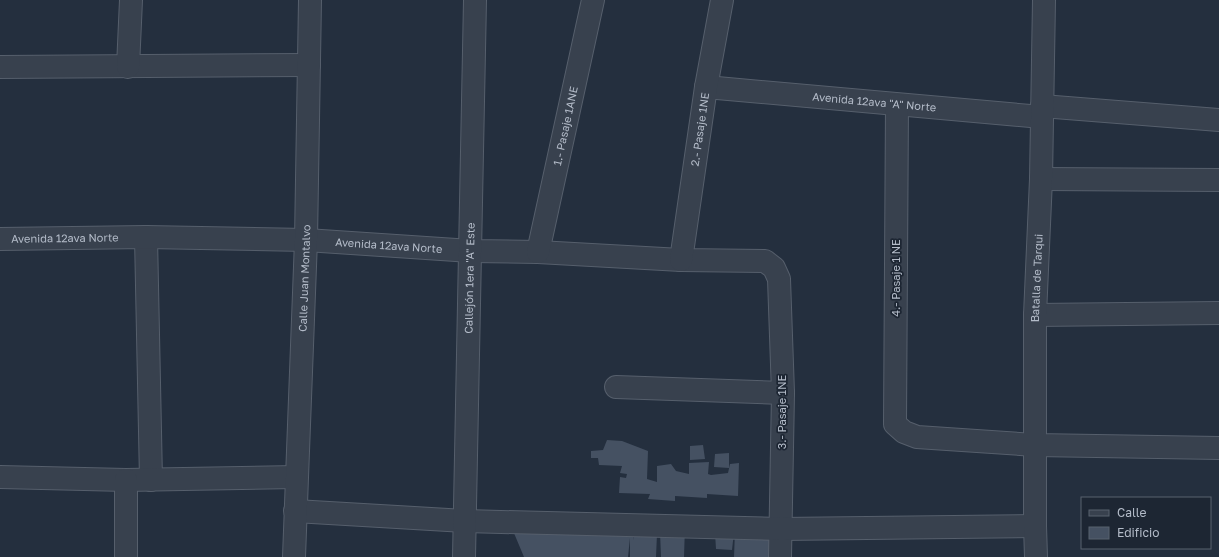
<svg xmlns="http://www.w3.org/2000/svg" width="1219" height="557" font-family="'Golos Text',sans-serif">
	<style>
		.building { fill: #455162 }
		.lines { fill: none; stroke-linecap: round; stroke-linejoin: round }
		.street-casing { stroke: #565f6c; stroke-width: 24 }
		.street { stroke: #38414e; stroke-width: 22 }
		.labels { text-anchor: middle; stroke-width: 3.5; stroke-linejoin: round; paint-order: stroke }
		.street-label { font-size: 11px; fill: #b4bcc9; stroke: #1d2633 }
	</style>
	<rect width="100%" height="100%" fill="#242f3e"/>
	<path class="building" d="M607,440L622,441L648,451L647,479L657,482V466L671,464L676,471L689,474V463L709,462L708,474L711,475L728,473L730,464L739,463L738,496L707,494V498L675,496V501L648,499L650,494L619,493L620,477L626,478L627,474L620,473L622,466L599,465L598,458H591V451L603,450Z
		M703,445L705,459L690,460V446Z
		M729,453V468L714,467L715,454Z
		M511,526L631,528L634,540L633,533L657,534L656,557H630V538L628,557H524Z
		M685,526L684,557H661L660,532Z
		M735,530L770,534V557H734Z
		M734,532L732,550L716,549L715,533Z"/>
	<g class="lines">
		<defs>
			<g id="street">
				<path d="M0,67L309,65"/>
				<path d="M128,67L131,0"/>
				<path id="s1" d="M706,87L1042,117"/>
				<path d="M897,105L895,424L904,432L917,437L1035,445L1219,448"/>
				<path d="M1042,106L1219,120"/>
				<path d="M1041,179L1219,180"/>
				<path d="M146,237L151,480"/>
				<path id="s2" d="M0,239L146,237L306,240L471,251L538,252L681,260L765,261L774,268L779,279L783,393L780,557"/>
				<path id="s3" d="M538,252L593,0"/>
				<path id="s4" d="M681,260L706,87L722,0"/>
				<path d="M1035,315L1219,313"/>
				<path d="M616,387L783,393"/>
				<path d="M0,477L126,480L296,477"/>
				<path d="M295,511L465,521L781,529L1035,526"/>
				<path d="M126,557V480"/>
				<path id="s5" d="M294,557L306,240L310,0"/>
				<path id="s6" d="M464,557L475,0"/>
				<path id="s7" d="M1036,557L1035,526V315L1041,179L1044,0"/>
			</g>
		</defs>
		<use href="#street" class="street-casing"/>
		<use href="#street" class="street"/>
	</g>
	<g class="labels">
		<g class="street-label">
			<text dy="4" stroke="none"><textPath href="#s1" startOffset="169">Avenida 12ava "A" Norte</textPath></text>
			<text dy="4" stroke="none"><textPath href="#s3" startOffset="129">1.- Pasaje 1ANE</textPath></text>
			<text dy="4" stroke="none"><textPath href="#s4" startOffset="132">2.- Pasaje 1NE</textPath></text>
			<text dy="4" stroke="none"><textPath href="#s2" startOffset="65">Avenida 12ava Norte</textPath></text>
			<text dy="4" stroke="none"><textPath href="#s2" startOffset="389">Avenida 12ava Norte</textPath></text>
			<text transform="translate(896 278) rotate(-90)" y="4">4.- Pasaje 1 NE</text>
			<text dy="4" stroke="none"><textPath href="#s7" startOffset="279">Batalla de Tarqui</textPath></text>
			<text dy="4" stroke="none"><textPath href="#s5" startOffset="279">Calle Juan Montalvo</textPath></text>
			<text dy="4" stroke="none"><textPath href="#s6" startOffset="279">Callejón 1era "A" Este</textPath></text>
			<text transform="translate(782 412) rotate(-90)" y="4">3.- Pasaje 1NE</text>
		</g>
	</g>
	<rect x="1081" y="497" width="130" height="52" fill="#1d2633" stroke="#59626f"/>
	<rect x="1089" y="510" width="20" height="6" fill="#38414e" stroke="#59626f"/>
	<text x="1117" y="517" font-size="12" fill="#b4bcc9">Calle</text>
	<rect x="1089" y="527" width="20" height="12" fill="#455162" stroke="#59626f"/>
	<text x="1117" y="537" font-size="12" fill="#b4bcc9">Edificio</text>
</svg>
